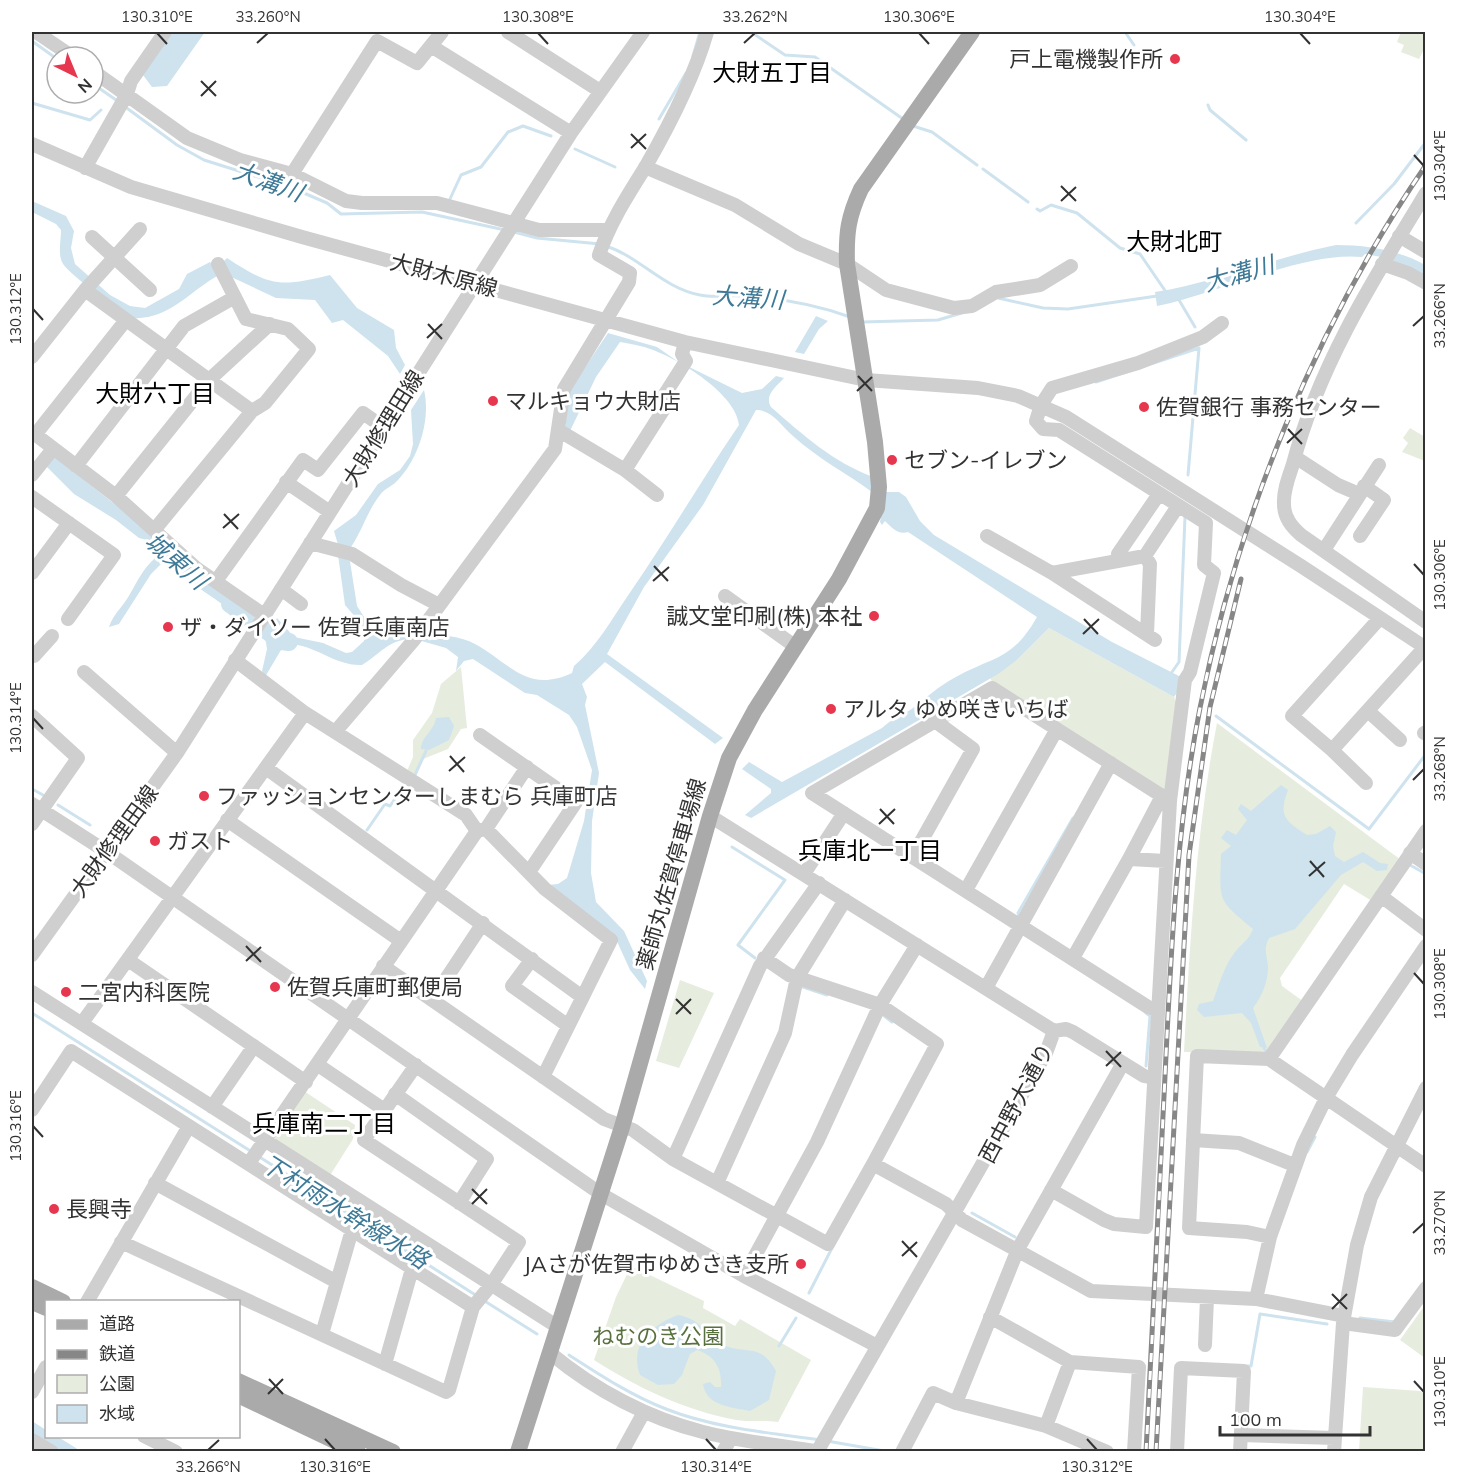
<svg xmlns="http://www.w3.org/2000/svg" width="1457" height="1483" font-family="Mulish,'Noto Sans JP',sans-serif">
	<style>
		.green { fill: #e6ecde }
		.water { fill: #cee3ee }
		.lines { fill: none; stroke-linecap: round; stroke-linejoin: round }
		.stream { stroke: #cee3ee; stroke-width: 3 }
		.canal { stroke: #cee3ee; stroke-width: 10 }
		.river { stroke: #cee3ee; stroke-width: 18 }
		.minor { stroke: #cfcfcf; stroke-width: 14 }
		.major { stroke: #aaa; stroke-width: 16 }
		.rail-casing { stroke: #878787; stroke-width: 5 }
		.rail { stroke: #fff; stroke-width: 3; stroke-dasharray: 9; stroke-linecap: butt }
		.ticks { fill: none; stroke: #323232; stroke-width: 2 }
		.poi-dot { fill: #e7374f; stroke: #fff; stroke-width: 2 }
		.labels { text-anchor: middle; stroke-width: 6; stroke-linejoin: round; paint-order: stroke }
		.poi-label { font-size: 22px; fill: #323232; stroke: #fff; text-anchor: start }
		.street-label { font-size: 22px; fill: #323232; stroke: #fff }
		.park-label { font-size: 22px; fill: #58703e; stroke: #fff }
		.neighbourhood-label { font-size: 24px; fill: #000; stroke: #fff }
		.water-label { font-size: 24px; font-style: italic; fill: #3e7a97; stroke: #fff }
		.neatline { fill: none; stroke: #323232; stroke-width: 2 }
		.ticks-label { font-size: 15px; text-anchor: middle; fill: #323232 }
	</style>
	<rect width="100%" height="100%" fill="#fff"/>
	<path class="green" d="M1401,32H1425V47L1419,59L1401,52L1404,45L1397,42Z
		M1410,428L1425,437V461L1402,452L1408,443L1403,438Z
		M1049,628L1174,697L1176,702L1166,793L993,685L990,677L1017,660Z
		M461,667L467,728L461,729L448,749L423,759L414,777L405,776L413,757V740L432,713L441,684Z
		M1217,723L1401,860L1372,901L1344,884L1280,978L1282,986L1304,1002L1267,1054L1184,1052C1190,941 1196,832 1217,723Z
		M680,980L714,993L679,1068L656,1061Z
		M304,1091L355,1125L353,1139L329,1177L272,1137Z
		M631,1266L704,1301L703,1308L735,1326L740,1319L811,1360L778,1422C764,1420 749,1422 736,1420C684,1410 638,1388 594,1360L616,1297Z
		M1425,1305L1426,1358H1425L1400,1340Z
		M1363,1387L1420,1391L1425,1395V1451H1359Z"/>
	<path class="water" d="M173,32H205L167,86L152,87L143,75Z
		M32,201L66,216L74,231L71,248L75,264L110,295L130,306L145,308L179,289L187,274L210,262L219,275C196,287 175,312 148,317C144,317 138,319 134,318C124,316 66,272 62,262C58,254 61,239 61,230L56,224L32,212Z
		M1336,245C1366,245 1399,250 1425,265V278L1395,263L1392,259L1365,254L1362,257C1304,251 1217,294 1157,306L1155,292C1217,282 1275,257 1336,245Z
		M227,258C271,287 280,287 330,275L357,308L394,330L396,348L405,365L400,374L388,356L343,320L332,323L315,300L276,298L227,275L222,263Z
		M816,316L828,321L819,329L804,354L795,352Z
		M608,333L657,347L677,361L742,393L762,389L776,376L784,378C776,387 764,395 771,407C803,435 833,462 873,477L872,492C846,473 817,458 793,436C782,427 773,410 756,410L703,505L644,587L607,654L723,738L715,744L605,662L582,684L587,697L585,705L599,773L592,821L591,873L596,902L624,931L647,981L645,989L630,970L615,937L547,885L558,884L567,878L584,821L592,770L577,727L569,715L537,695L525,693L473,659L464,661L456,671L458,657L446,648L418,640L424,632C440,635 461,636 475,644C510,663 527,694 572,673L574,666C598,645 611,620 629,594C667,539 701,481 739,425C736,394 680,360 653,350C643,346 631,344 620,342L596,377L570,431L565,430L569,391Z
		M424,390C431,419 419,458 398,480C393,486 385,488 380,495C368,510 362,531 351,547L339,548L334,531L356,515L378,484L400,470L410,456L413,444L411,410Z
		M52,455L149,531L179,563L246,609L251,615L245,623C220,599 189,585 165,560L151,574L119,624L109,627C113,614 123,607 130,594C138,580 143,569 155,558L154,550L147,540L139,538L116,520L74,494L45,465Z
		M886,492H899L906,497L920,521L934,535L1112,642L1179,676V690L1174,697L1049,628L1017,660L998,674L751,818L745,815L771,793V789L742,769L749,762L782,782L882,728C891,719 902,716 913,708C926,698 939,686 954,678C993,656 1012,661 1037,617L908,532C898,535 892,528 885,521L882,525L880,522Z
		M338,555H349L357,606L375,634L390,630L414,633L410,639C388,640 379,655 362,665C334,666 315,644 288,644L281,650L265,677L262,671L267,649L265,637L277,618L294,637L323,643L346,653L352,652L364,641L362,625L345,605Z
		M449,717L454,726L449,740L429,750L421,749C421,737 434,731 436,718Z
		M1281,785L1288,790C1278,816 1285,821 1307,835L1316,834L1330,826L1336,832L1333,846L1335,856L1344,862L1363,852L1380,863L1388,864L1387,870L1377,871L1363,862L1341,875L1295,929L1269,938C1263,949 1267,955 1268,967C1268,982 1262,996 1253,1008L1267,1048L1260,1047L1251,1023L1242,1013L1204,1017L1197,1010L1199,1004L1213,1001C1219,985 1224,966 1235,952C1242,943 1249,940 1253,929C1216,898 1220,902 1221,854L1231,846L1221,838L1227,830L1236,835L1247,820L1238,809L1241,804L1251,811Z
		M678,1315C701,1319 702,1332 720,1343C744,1357 759,1340 776,1371L769,1400L750,1411C731,1407 706,1406 703,1384L710,1382L715,1387H721C722,1368 715,1356 697,1350L690,1354L682,1375L674,1384L658,1385L640,1375C629,1345 651,1325 678,1315Z"/>
	<g class="lines">
		<path class="stream" d="M751,32L785,55L815,57L903,119
			M1125,32L1134,45
			M32,41L57,59
			M693,56L700,32
			M93,84L119,102
			M32,103L90,120L101,110
			M1208,105L1210,110L1246,140
			M124,106L177,145L204,160L290,187L327,203L341,214L422,212L505,230
			M659,119L686,73
			M913,126L932,132L977,165
			M575,149L615,167
			M983,169L1028,202
			M450,199L461,175L481,167L508,132L523,126L551,136
			M1037,209L1040,211L1051,205L1077,213L1120,248L1140,254L1166,292
			M1356,223L1394,184L1426,142
			M514,232L537,238L600,244
			M606,246C640,257 663,288 700,295C713,298 728,295 741,296C780,298 814,304 850,317
			M998,298L1043,308L1068,309L1157,296
			M1179,300L1195,327
			M862,322L938,320L965,312
			M1096,382L1199,348L1188,475
			M1172,672L1179,662L1185,517
			M1216,716L1369,829L1426,754
			M414,777L426,751
			M34,790L43,795
			M58,805L90,825
			M367,830L385,804L390,806L406,783
			M732,847L785,880L738,945L755,958
			M1410,865L1426,874
			M1019,917L1018,913L1073,818
			M803,987L827,995
			M32,1013L252,1152
			M883,1015L892,1022
			M1264,1048L1266,1051
			M1146,1066L1150,1016L1146,1013
			M1307,1152L1315,1137
			M258,1156L477,1296
			M972,1213L1015,1237
			M809,1293L833,1246
			M483,1300L537,1334
			M1360,1318L1395,1322
			M779,1346L796,1318
			M569,1355C600,1375 632,1396 666,1409C714,1428 770,1433 820,1440
			M1246,1366H1251L1260,1314L1327,1324
			M827,1441L890,1452"/>
		<path class="canal" d="M32,1427L46,1436
			M47,1436L73,1452"/>
		<path class="river" d="M230,604L281,641L289,642"/>
		<path class="minor" d="M36,32L73,57
			M508,32L600,91
			M431,46L571,133
			M93,71L187,138L240,160L292,174L346,201L362,203H437L539,230H607
			M32,144L131,187L302,237L685,342L866,380L978,388L1018,396L1066,417L1301,566L1426,648
			M645,167L735,205L799,244L847,264L886,290L954,308L972,306L996,292L1040,285L1071,266
			M85,168L127,94L131,81L165,32
			M292,174L377,41L417,63L442,32
			M1426,193C1374,278 1318,367 1293,464C1289,476 1283,491 1284,504C1284,518 1292,527 1301,535L1426,622
			M1399,236L1426,252
			M92,237L150,290
			M218,264L246,319L288,329L309,349L265,403L252,411
			M1382,264L1408,273L1426,283
			M85,290L140,229
			M32,357L85,290L252,411L155,529
			M558,430L625,470L657,495
			M32,432L116,496L196,568L264,615
			M35,435L126,320
			M1295,457L1338,485L1359,494
			M76,466L184,326L235,297
			M625,470L669,401L665,394L686,361L682,354L685,342
			M32,475L52,450
			M286,482L330,512
			M116,496L209,380L270,324
			M32,497L114,555L68,619
			M987,536L1052,573L1145,556L1178,506
			M1360,536L1384,500L1364,486
			M310,543L352,554L401,585L439,605
			M1324,550L1379,465
			M1118,554L1159,494
			M1145,556L1150,564L1147,634
			M32,573L69,523
			M1052,573L1155,640
			M216,581L303,460L318,470L363,413L383,427
			M281,589L301,604
			M725,596L796,647
			M1380,618L1292,716L1332,750L1426,646
			M32,654L34,656L52,636
			M235,660L305,713L466,815L477,831
			M84,672L177,753
			M1368,711L1400,740
			M32,716L78,758L32,824
			M335,732L413,641L555,449L564,389L629,282L630,273L599,255C610,222 628,195 646,166C670,124 694,78 707,32
			M1424,733L1426,732
			M480,735L576,802L529,872
			M1332,750L1366,783
			M266,768L581,996
			M1170,801L1185,680L1190,672L1214,573L1204,565L1206,523L1059,430L1043,429L1036,421L1041,405L1052,388L1138,363L1203,337L1222,323
			M32,804L107,852L601,1194L744,1276L877,1346
			M710,816L1054,1031
			M227,820L401,941
			M486,829L527,767
			M1410,853L1426,864
			M913,856L973,749L935,721
			M1129,859L1162,796
			M804,874L844,813
			M819,883L760,966L673,1159L828,1244L873,1164L946,1204L962,1220L1091,1291L1256,1299L1344,1316
			M966,890L1057,729
			M1381,896L1426,930
			M32,955L177,753L571,133L643,32
			M764,958L789,975L880,1005L937,1044L873,1164
			M1073,958L1129,859L1166,861
			M532,959L512,986L567,1025
			M128,960L306,1082
			M383,966L604,1119L633,1130L673,1159
			M986,988L1111,763
			M32,992L558,1327
			M432,1000L483,923
			M82,1023L305,713
			M1054,1031L1066,1029L1073,1032L1144,1076L1154,1078
			M1269,1059L1426,831
			M318,1065L383,1109
			M395,1094L487,1159L459,1203
			M212,1107L254,1046
			M32,1110L71,1051L473,1307
			M1193,1140L1239,1143L1294,1165
			M249,1163L477,831L486,829L545,889L611,940L543,1077
			M155,1183L337,1282
			M717,1183L785,1033L797,978L845,900
			M1051,1190L1104,1220L1114,1224L1146,1227L1170,801L992,688L812,793L1148,1007L1158,1010
			M1270,1237L1247,1232L1189,1228L1197,1056L1269,1059L1426,1166
			M121,1242L446,1392L449,1390L473,1307L491,1285L519,1242L364,1140L416,1065
			M744,1276L817,1142L880,1005L917,945
			M1256,1299L1270,1237L1303,1145L1326,1098L1352,1055L1426,946
			M87,1302L189,1126
			M990,1317L1070,1362L1139,1367L1134,1452
			M1343,1323L1395,1330L1426,1288
			M322,1334L352,1230
			M1205,1345L1207,1298
			M550,1353C595,1390 648,1418 703,1432C742,1442 782,1445 821,1452
			M385,1364L412,1269
			M32,1392L46,1367
			M956,1403L1018,1249L1123,1063
			M1046,1426L1070,1362
			M1241,1435L1335,1438
			M144,1436L176,1452
			M32,1440L52,1452
			M622,1452L644,1412
			M723,1452L731,1438
			M817,1452L1046,1053L1054,1031
			M902,1452L933,1393L956,1403L1046,1426L1107,1452
			M1177,1452L1181,1368L1244,1371L1240,1452
			M1334,1452L1343,1323L1357,1245L1371,1197L1426,1088"/>
		<path class="major" d="M32,1287L63,1302
			M32,1302L46,1308
			M238,1381L393,1452
			M238,1395L358,1452
			M518,1452L622,1127L710,816L729,758L755,710L839,579L877,508L879,487L875,442L847,264C846,233 848,217 861,189L972,32"/>
		<defs>
			<path id="rail" d="M1146,1452C1153,1326 1159,1201 1165,1076C1171,953 1176,829 1200,708C1238,516 1315,327 1426,165
				M1156,1452L1189,855L1210,707L1241,579"/>
		</defs>
		<use href="#rail" class="rail-casing"/>
		<use href="#rail" class="rail"/>
	</g>
	<path class="ticks" d="M157,33L167,44M538,33L548,44M919,33L929,44M1300,33L1310,44M257,43L268,33M744,43L755,33M201,81L216,96M201,96L216,81M631,134L646,149M631,148L646,134M1414,155L1424,166M1061,186L1076,201M1061,201L1076,187M33,309L43,320M428,324L442,339M1413,326L1424,316M427,338L442,324M858,376L872,391M857,391L872,377M1288,429L1302,444M1287,443L1302,429M224,514L238,529M223,528L239,514M1414,564L1424,575M654,566L668,581M653,581L669,567M1084,619L1098,634M1083,634L1099,619M33,718L43,729M450,756L464,772M449,771L465,757M1413,780L1424,769M880,809L894,824M879,824L895,809M1310,861L1324,877M1309,876L1325,862M246,946L261,962M246,961L261,947M1414,973L1424,984M676,999L691,1014M676,1014L691,999M1106,1051L1121,1067M1106,1066L1121,1052M33,1126L43,1137M472,1189L487,1204M472,1204L487,1189M1413,1233L1424,1223M902,1241L917,1257M902,1256L917,1242M1332,1294L1347,1309M1332,1309L1347,1294M269,1379L283,1394M1414,1381L1424,1392M268,1394L283,1379M325,1439L335,1450M706,1439L716,1450M1087,1439L1097,1450M208,1450L219,1440"/>
	<g class="poi-dot">
		<circle cx="1175" cy="59" r="6"/>
		<circle cx="493" cy="401" r="6"/>
		<circle cx="1144" cy="407" r="6"/>
		<circle cx="892" cy="460" r="6"/>
		<circle cx="874" cy="616" r="6"/>
		<circle cx="168" cy="627" r="6"/>
		<circle cx="831" cy="709" r="6"/>
		<circle cx="204" cy="796" r="6"/>
		<circle cx="155" cy="841" r="6"/>
		<circle cx="275" cy="987" r="6"/>
		<circle cx="66" cy="992" r="6"/>
		<circle cx="54" cy="1209" r="6"/>
		<circle cx="801" cy="1264" r="6"/>
	</g>
	<g class="labels">
		<g class="poi-label">
			<text x="1163" y="67" text-anchor="end">戸上電機製作所</text>
			<text x="505" y="409">マルキョウ大財店</text>
			<text x="1156" y="415">佐賀銀行 事務センター</text>
			<text x="904" y="468">セブン-イレブン</text>
			<text x="862" y="624" text-anchor="end">誠文堂印刷(株) 本社</text>
			<text x="180" y="635">ザ・ダイソー 佐賀兵庫南店</text>
			<text x="843" y="717">アルタ ゆめ咲きいちば</text>
			<text x="216" y="804">ファッションセンターしまむら 兵庫町店</text>
			<text x="167" y="849">ガスト</text>
			<text x="287" y="995">佐賀兵庫町郵便局</text>
			<text x="78" y="1000">二宮内科医院</text>
			<text x="66" y="1217">長興寺</text>
			<text x="789" y="1272" text-anchor="end">JAさが佐賀市ゆめさき支所</text>
		</g>
		<g class="street-label">
			<text transform="translate(444 275) rotate(15)" y="8">大財木原線</text>
			<text transform="translate(383 428) rotate(-58)" y="8">大財修理田線</text>
			<text transform="translate(114 841) rotate(-54)" y="8">大財修理田線</text>
			<text transform="translate(671 874) rotate(-74)" y="8">薬師丸佐賀停車場線</text>
			<text transform="translate(1016 1103) rotate(-62)" y="8">西中野大通り</text>
		</g>
		<g class="park-label">
			<text x="658" y="1344">ねむのき公園</text>
		</g>
		<g class="neighbourhood-label">
			<text x="772" y="81">大財五丁目</text>
			<text x="1174" y="250">大財北町</text>
			<text x="155" y="402">大財六丁目</text>
			<text x="870" y="859">兵庫北一丁目</text>
			<text x="324" y="1132">兵庫南二丁目</text>
		</g>
		<g class="water-label">
			<text transform="translate(268 182) rotate(20)" y="8">大溝川</text>
			<text transform="translate(1239 274) rotate(-16)" y="8">大溝川</text>
			<text transform="translate(748 298) rotate(4)" y="8">大溝川</text>
			<text transform="translate(176 561) rotate(41)" y="8">城東川</text>
			<text transform="translate(345 1212) rotate(32)" y="8">下村雨水幹線水路</text>
		</g>
	</g>
	<rect width="1457" height="1483" fill="none" stroke="#ffffff" stroke-width="66"/>
	<rect x="45" y="1300" width="195" height="138" fill="#ffffff" stroke="#adadad" stroke-width="1.5"/>
	<rect x="57" y="1320" width="30" height="9" fill="#aaaaaa" stroke="#adadad" stroke-width="1.5"/>
	<text x="99" y="1330" font-size="18" fill="#323232">道路</text>
	<rect x="57" y="1350" width="30" height="9" fill="#878787" stroke="#adadad" stroke-width="1.5"/>
	<text x="99" y="1360" font-size="18" fill="#323232">鉄道</text>
	<rect x="57" y="1375" width="30" height="18" fill="#e6ecde" stroke="#adadad" stroke-width="1.5"/>
	<text x="99" y="1390" font-size="18" fill="#323232">公園</text>
	<rect x="57" y="1405" width="30" height="18" fill="#cee3ee" stroke="#adadad" stroke-width="1.5"/>
	<text x="99" y="1420" font-size="18" fill="#323232">水域</text>
	<g transform="translate(75 75) rotate(137)"><circle r="28" fill="#ffffff" stroke="#adadad" stroke-width="1.5"/>
	<path d="M0-4.5L10 22L0 15L-10 22Z" fill="#e7374f"/>
	<text y="-9" font-size="16" font-weight="bold" text-anchor="middle" fill="#323232">N</text>
	</g>
	<path d="M1220 1426v9h150v-9" fill="none" stroke="#323232" stroke-width="3"/>
	<text x="1229" y="1426" font-size="18" fill="#323232" stroke="#ffffff" stroke-width="4.5" paint-order="stroke">100 m</text>
	<rect x="33" y="33" width="1391" height="1417" class="neatline"/>
	<g class="ticks-label">
		<text x="157" y="22">130.310°E</text>
		<text x="268" y="22">33.260°N</text>
		<text x="538" y="22">130.308°E</text>
		<text x="755" y="22">33.262°N</text>
		<text x="919" y="22">130.306°E</text>
		<text x="1300" y="22">130.304°E</text>
		<text transform="translate(1440 166) rotate(-90)" y="5">130.304°E</text>
		<text transform="translate(16 309) rotate(-90)" y="5">130.312°E</text>
		<text transform="translate(1440 316) rotate(-90)" y="5">33.266°N</text>
		<text transform="translate(1440 575) rotate(-90)" y="5">130.306°E</text>
		<text transform="translate(16 718) rotate(-90)" y="5">130.314°E</text>
		<text transform="translate(1440 769) rotate(-90)" y="5">33.268°N</text>
		<text transform="translate(1440 984) rotate(-90)" y="5">130.308°E</text>
		<text transform="translate(16 1126) rotate(-90)" y="5">130.316°E</text>
		<text transform="translate(1440 1223) rotate(-90)" y="5">33.270°N</text>
		<text transform="translate(1440 1392) rotate(-90)" y="5">130.310°E</text>
		<text x="208" y="1472">33.266°N</text>
		<text x="335" y="1472">130.316°E</text>
		<text x="716" y="1472">130.314°E</text>
		<text x="1097" y="1472">130.312°E</text>
	</g>
</svg>
